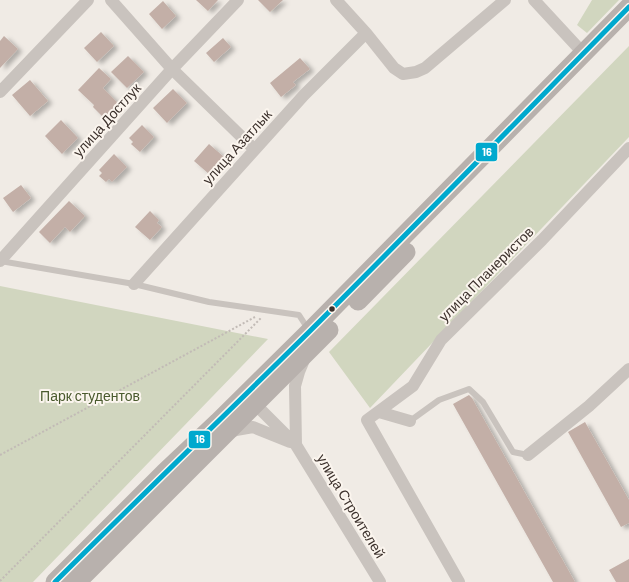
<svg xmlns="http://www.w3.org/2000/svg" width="629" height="582" font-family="Barlow,sans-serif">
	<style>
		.green { fill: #d1d6bf }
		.building { fill: #c3afa7; filter: url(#shadow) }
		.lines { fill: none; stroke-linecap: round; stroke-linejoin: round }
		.path { stroke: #c2bbb6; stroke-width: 2; stroke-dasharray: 2 2; stroke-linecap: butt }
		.service { stroke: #c9c3be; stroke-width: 6 }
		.minor { stroke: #c9c3be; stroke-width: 12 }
		.primary { stroke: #b8b1ad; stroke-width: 19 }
		.bus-1-casing { stroke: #fbf5ee; stroke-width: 8 }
		.bus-1 { stroke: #00a9ce; stroke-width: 5 }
		.bus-dot { fill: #3b302b; stroke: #fbf5ee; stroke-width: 1.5 }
		.labels { text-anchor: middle; stroke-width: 4; stroke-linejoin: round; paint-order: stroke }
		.street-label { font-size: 14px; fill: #3b302b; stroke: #fbf5ee }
		.park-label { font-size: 14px; fill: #4a5a2e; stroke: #fbf5ee }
		.line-badge { stroke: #fbf5ee; stroke-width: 1.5 }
		.badge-label { font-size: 11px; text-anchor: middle; font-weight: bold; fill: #fff }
	</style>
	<defs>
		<filter id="shadow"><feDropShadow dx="4.5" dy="2.5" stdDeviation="2" flood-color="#0004"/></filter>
	</defs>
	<rect width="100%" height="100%" fill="#f0ebe5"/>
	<path class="green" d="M592,0H619L587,33L577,25Z
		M629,46V137L370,408L329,352Z
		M0,286L268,339L33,582H0Z"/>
	<path class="building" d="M196,0H218L208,11Z
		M258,0H283L270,12Z
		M163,1L176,16L162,29L149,14Z
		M101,32L114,46L97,62L84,48Z
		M4,36L18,49L0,68V41Z
		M223,38L231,47L214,62L206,53Z
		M128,56L144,72L127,88L111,72Z
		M300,58L310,69L293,82L296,85L281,97L270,83Z
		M99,68L111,79L103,88L119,104L105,119L93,107L94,105L78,90Z
		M30,80L48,101L30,116L12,95Z
		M173,89L187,103L167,123L153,108Z
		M61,120L78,138L62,154L45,136Z
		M142,125L154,137L140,152L131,144L133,142L129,138Z
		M209,144L224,157L209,174L194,161Z
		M114,154L127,167L112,182L109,179L106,182L99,176L102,173L99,170Z
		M21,185L31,198L13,212L3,198Z
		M69,201L85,216L70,232L65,227L50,243L39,232Z
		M150,211L159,220L157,223L162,227L150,240L135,227Z
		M469,395L472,398L575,582H553L453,404Z
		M585,422L629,500V523L621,527L568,432Z
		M629,559V582H616L609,570Z"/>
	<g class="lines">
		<path class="path" d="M0,455L255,317
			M0,581L261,318"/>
		<path class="service" d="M0,261L134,284L209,302L299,315L308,329
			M410,421L439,400L469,389L483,402L513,452L528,455"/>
		<path class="minor" d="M111,0L172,69L254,149
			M336,0L366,33L394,68L403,74L416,72L425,68L505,0
			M534,0L584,54
			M0,92L88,0
			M0,261L172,69L238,0
			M134,284L304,95L366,33
			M251,400L296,445L380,582
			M379,412L410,421
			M228,434L236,430L253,427L290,442
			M296,445L295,386L299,372L304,360
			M528,455L589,406L629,369
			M459,582L367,420L413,386L441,340L542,240L629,148"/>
		<path class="primary" d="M358,301L406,252
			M55,582L164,473L218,422L310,331L629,7
			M77,582L329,330"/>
		<defs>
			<path id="bus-1" d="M55,582C139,498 224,416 308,333C416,225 522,116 629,7"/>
		</defs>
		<use href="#bus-1" class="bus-1-casing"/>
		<use href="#bus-1" class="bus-1"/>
	</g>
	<circle class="bus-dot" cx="332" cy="309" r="3.5"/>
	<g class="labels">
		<g class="street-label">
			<text transform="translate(107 120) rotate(-48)" y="5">улица Достлук</text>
			<text transform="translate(237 147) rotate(-48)" y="5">улица Азатлык</text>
			<text transform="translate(486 274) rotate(-45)" y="5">улица Планеристов</text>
			<text transform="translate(351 506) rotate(59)" y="5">улица Строителей</text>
		</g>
		<g class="park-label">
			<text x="90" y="401">Парк студентов</text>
		</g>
	</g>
	<g class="line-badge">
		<rect x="475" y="142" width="23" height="20" rx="4" fill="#00a9ce"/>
		<rect x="188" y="430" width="23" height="19" rx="4" fill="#00a9ce"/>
	</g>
	<g class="badge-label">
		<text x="487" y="156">16</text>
		<text x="200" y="443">16</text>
	</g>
</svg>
